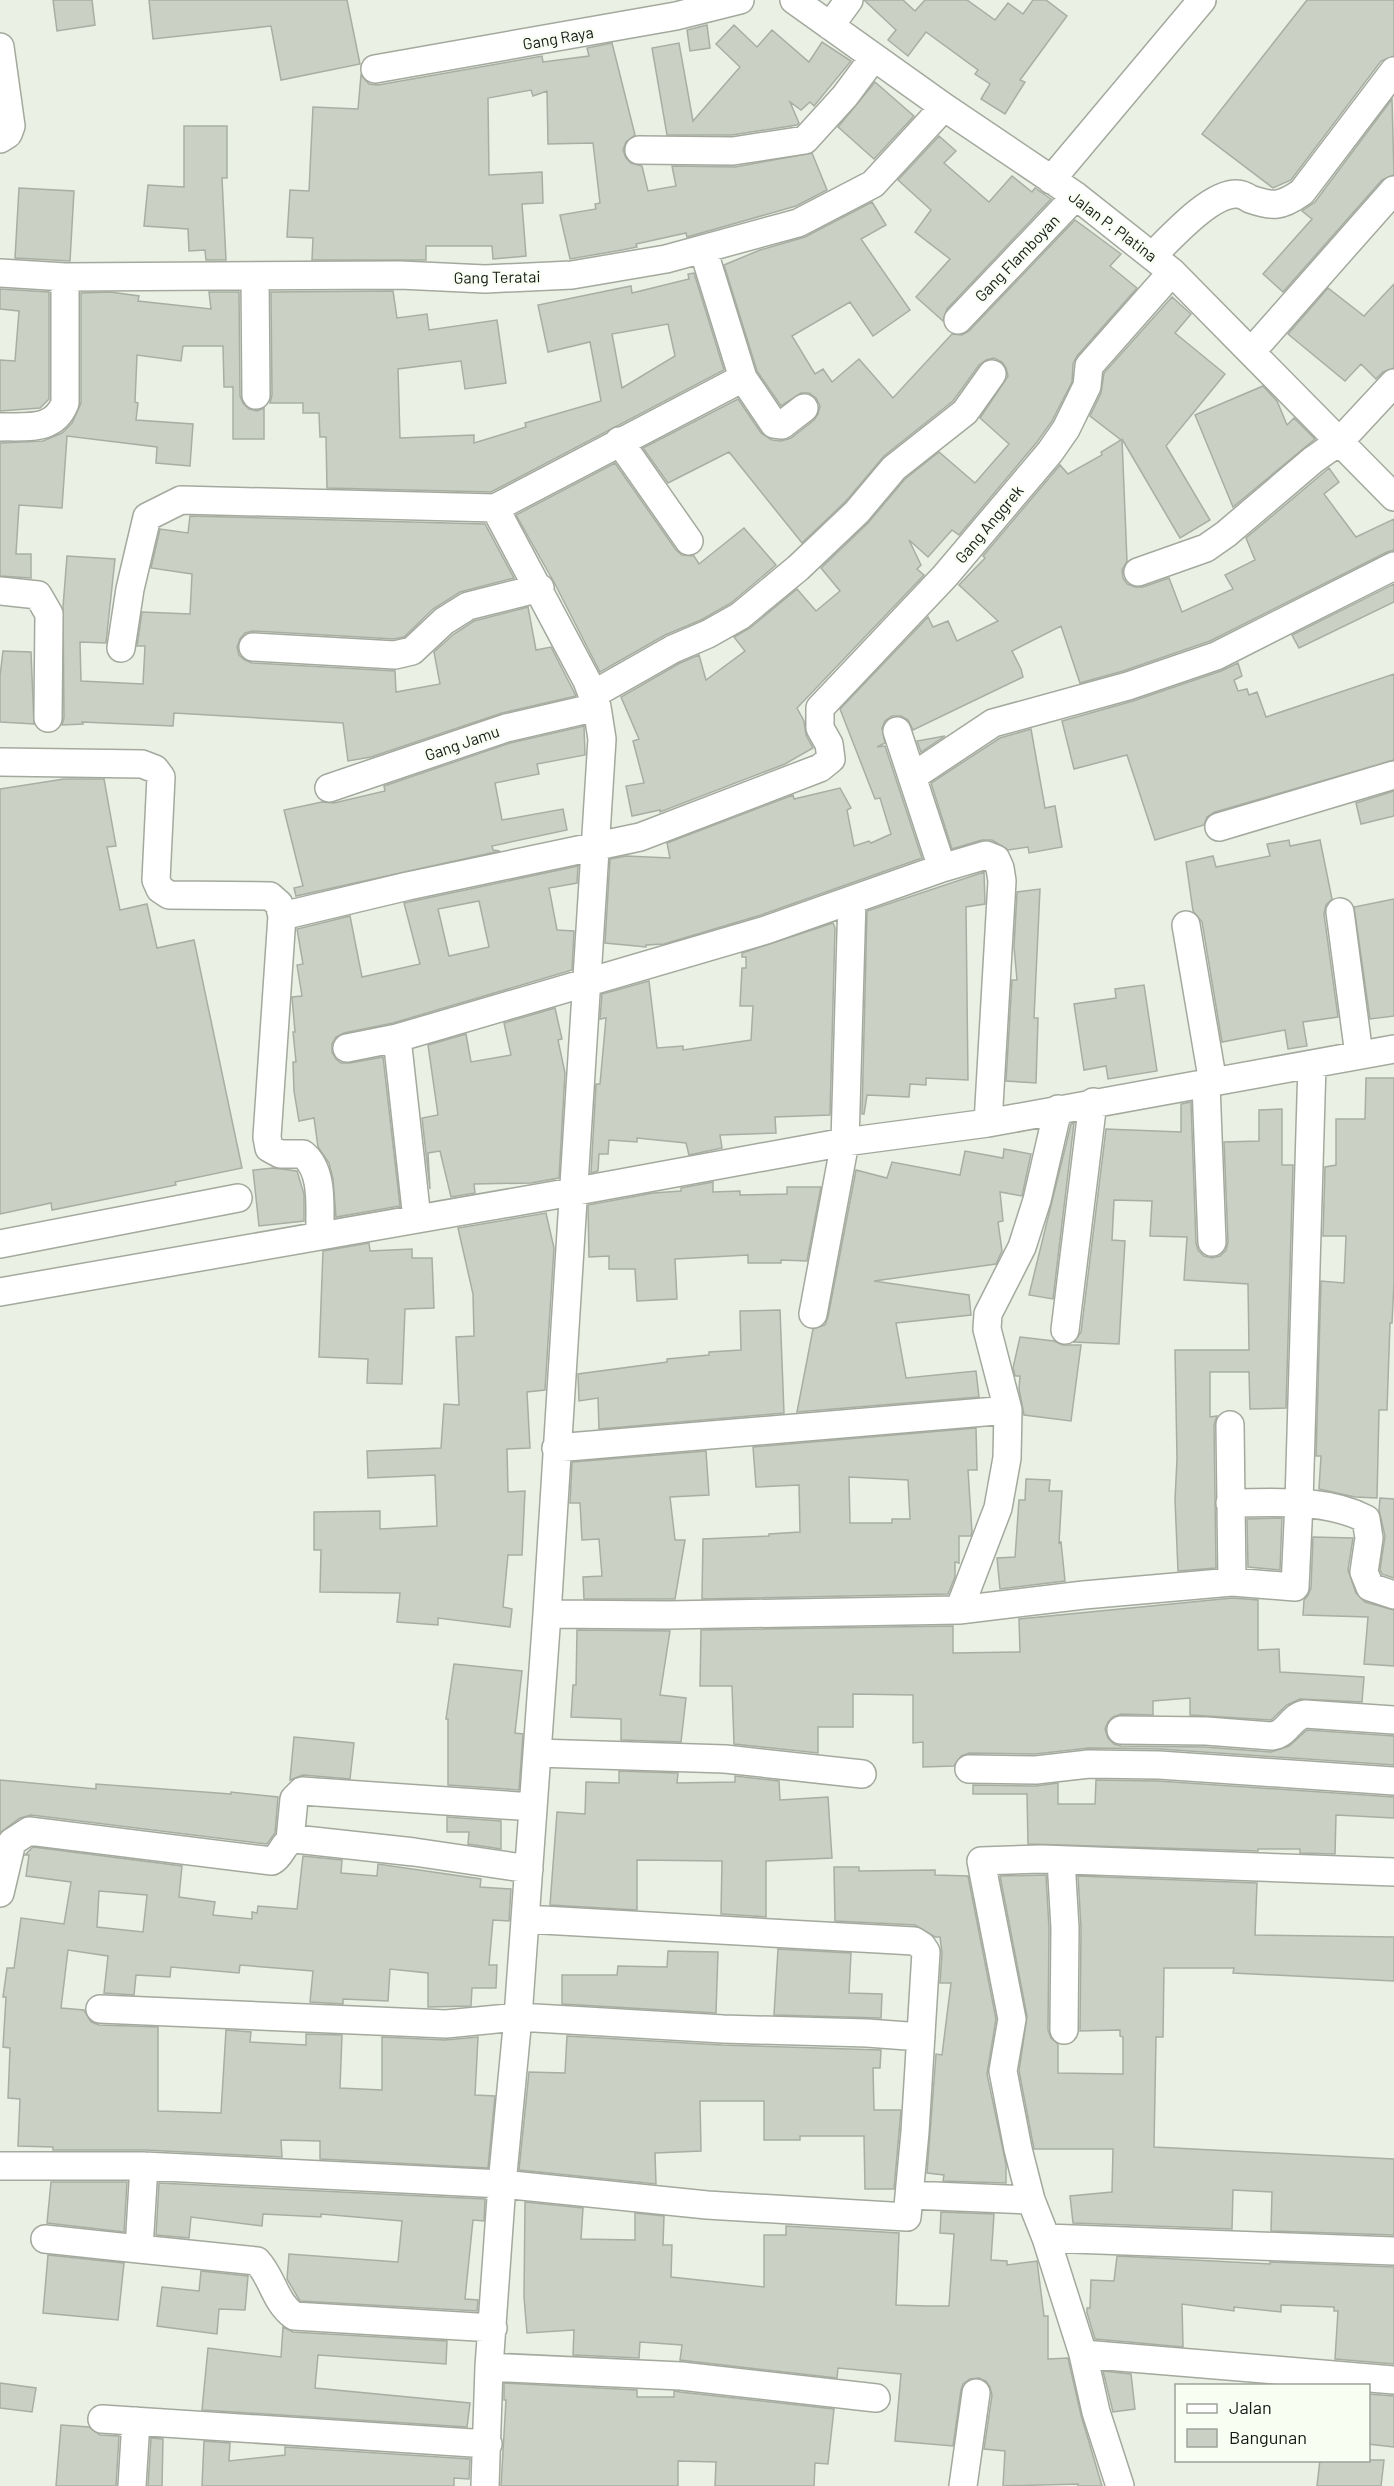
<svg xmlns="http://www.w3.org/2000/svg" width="1394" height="2486" font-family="Barlow,sans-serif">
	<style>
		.building { fill: #cad0c4; stroke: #a8aea3; stroke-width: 1.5; fill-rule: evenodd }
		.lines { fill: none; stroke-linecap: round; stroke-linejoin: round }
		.minor-casing { stroke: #a4a99e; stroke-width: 30 }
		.minor { stroke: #fff; stroke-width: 27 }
		.labels { text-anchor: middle; stroke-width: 4.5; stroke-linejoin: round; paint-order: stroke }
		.street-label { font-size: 16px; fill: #161814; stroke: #f8fef2 }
	</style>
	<rect width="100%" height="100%" fill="#eaf0e4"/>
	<path class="building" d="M53,0H92L95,25L57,31Z
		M149,0H347L360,64L281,80L271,26L153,39Z
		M864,0H903L915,11L925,0H967L995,20L1008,3L1023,14L1033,0H1046L1067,16L1020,80L1025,82L1005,114L981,99L990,84L975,74L978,70L926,32L908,56L888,40L896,30Z
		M1307,0H1394V56L1381,61L1291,180L1273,188L1202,134Z
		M707,25L710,48L690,51L687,30Z
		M734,25L757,47L772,30L809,62L822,42L851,61L814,106L810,102L801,110L790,102L799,123L797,125L732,135H667L652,48L679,43L693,121L740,67L716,44Z
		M612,43L635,135L626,142L623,150L626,158L631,163L642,166L648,191L676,186L672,166L735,167L812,153L827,190L796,206L687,237L686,233L636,244L637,247L622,250L570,259L560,215L596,209L595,204L600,203L593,143L548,144L547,91L533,96L531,90L488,98L489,175L542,172L543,203L522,204L526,256L493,259L492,246H426V260H312L313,238L287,237L290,190L309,191L313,107L358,109L361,75L369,84L378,85L542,56L543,62L589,56L587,48Z
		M875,82L914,116L874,159L838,127Z
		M1392,99L1394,175L1382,180L1283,292L1263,274L1312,219L1302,211L1315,202Z
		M184,126H227V178H222L226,260H206L205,250L189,251L188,229L144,226L148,185L184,187Z
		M939,136L956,151L944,163L989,202L1012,176L1032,192L1035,188L1051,199L947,309L943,321L916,297L950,259L915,232L931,210L898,180Z
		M19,188L74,191L70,261L15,258Z
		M872,202L886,225L861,239L910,310L873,336L850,302L792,336L815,374L823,369L832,382L859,359L893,398L952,334L962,335L969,331L1075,220L1121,254L1110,266L1137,288L1077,356L1073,364L1072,382L1052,421L1037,442L959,535L952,530L928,557L909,540L921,565L917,569L924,575L797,708L804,721L806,735L813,748L785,764L660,812V810L632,816L626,786L644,783L633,741L639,739L621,697L680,663L699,655L706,680L745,651L734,637L750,628L797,589L816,611L840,591L821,568L868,523L905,479L939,452L975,483L1009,444L980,418L1008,376L1006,368L1002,362L994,358L986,360L979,365L953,401L884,456L846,501L802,543L729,452L668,483L643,448L738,399L761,433L772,440L781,441L791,438L814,420L818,414L820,406L816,398L809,393H801L781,406L757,371L724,265L760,250L805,237Z
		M694,273L724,370L491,492L327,488L326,437H320L319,413H303V403H270L272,395L271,292L393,291L397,318L427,314L429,330L497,320L506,383L465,389L461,361L398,369L400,438L474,435V443L526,427L525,423L601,401L590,342L548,352L538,305L631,286L632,293L689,279L688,274ZM668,324L675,356L622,388L612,334Z
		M1394,284V368L1383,372L1376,379L1361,364L1345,381L1288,334L1328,288L1364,316Z
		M0,289L49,292V399L40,408L0,411V360L15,361L19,311L0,309Z
		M110,292L139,296L138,301L211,309L209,292H239L240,396L243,403L249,409L257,411L264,408V439H233V387H224L223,346H183L181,361L137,355L135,402L138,403L136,420L193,424L190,466L156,463L157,447L67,436L62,508L19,505L16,554H31V578L0,576V443L43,441L62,433L72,423L81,403V293Z
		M1172,297L1191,314L1175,333L1225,374L1166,446L1210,520L1180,538L1122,439L1127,561L1122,570L1123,578L1127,584L1135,587H1143L1169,578L1182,612L1233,589L1225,575L1255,560L1246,538L1329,468L1339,482L1324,494L1356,537L1394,519V550L1387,552L1210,641L1123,671L1080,683L1061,626L1012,651L1021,669L1023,677L913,730L908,720L901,716H892L885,721L882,728L885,743L877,747L885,746L922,858L761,915L664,944L646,945V947L605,943L610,859L626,856L670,858L667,843L793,795L794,799L840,788L851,808L847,810L854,846L869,841L871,843L891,834L880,798L875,799L840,709L928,617L933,627L948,621L957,641L998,621L959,585L985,558L983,556L1060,465L1068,474L1102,455L1101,452L1121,440L1090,416L1101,393L1104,373Z
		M1263,386L1277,401L1287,425L1294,418L1315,439L1233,507L1195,415Z
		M615,463L676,550L682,555L694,556L699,564L744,528L776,565L731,603L701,620L665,635L600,672L555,584L516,515Z
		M190,516L485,524L514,578L460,592L433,609L404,637L394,639L253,631L245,633L240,639L237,647L239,655L245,660L252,663L395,671L396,692L440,684L434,652L454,634L474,621L528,607L536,650L551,647L576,696L502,713L371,757L348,761L343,723L174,713L173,726L82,722L83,724L62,725L64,718L63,607L67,556L115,559L106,643L80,642L81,681L143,684L145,646H137L142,612L190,614L192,574L151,568L160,529L188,533Z
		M1394,584V602L1299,648L1292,635Z
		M3,651L31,652L34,724L0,722V676Z
		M1238,663L1242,676L1234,680L1238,691L1247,689L1249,695L1257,692L1266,717L1394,674V760L1215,812L1207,817L1204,825L1155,840L1127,755L1074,769L1062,721L1133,701L1221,671Z
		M584,726L585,755L537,764L539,774L495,783L502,820L563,809L567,830L492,846L493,850L500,851L296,896L294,888L303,886L284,810L322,802L334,803L385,791L384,786L510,743Z
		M1031,729L1045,808L1055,806L1062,847L1029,853L1028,847L1008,850L992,840H982L952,849L931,783L1000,738Z
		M945,736L921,752L917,741Z
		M64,779H104L116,846L107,847L120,910L147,904L157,948L194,940L242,1168L175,1182L176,1185L52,1210L51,1203L0,1214V789Z
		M1394,791V816L1361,824L1356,803Z
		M1289,840L1290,846L1320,840L1332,899L1326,905L1324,914L1338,1017L1303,1022L1307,1046L1288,1049L1285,1030L1222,1042L1202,922L1193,911L1186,862L1213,856L1216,867L1270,856L1267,844Z
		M578,866L577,883L549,888L557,930L574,931L572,970L393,1023L344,1033L336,1037L332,1044V1052L336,1059L341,1063H350L383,1057L400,1206L336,1217L333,1179L329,1163L318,1147L314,1118L299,1121L294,1091L293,1062H296L293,1032H295L292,997L302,996L297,965L303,964L297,929L350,916L362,977L420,964L404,903ZM479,901L489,947L449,956L438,909Z
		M984,872L985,904L966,907L968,1080L926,1078V1085L910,1084L909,1097L867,1095L864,1114H862L867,911Z
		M1040,889L1034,1018H1038L1036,1083L1006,1081L1012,980H1017L1014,947L1017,892Z
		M1394,899V1016L1370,1019L1354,907Z
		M833,923L835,928L830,1115L775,1117L776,1133L720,1135L722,1148L689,1155L686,1143L637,1138V1142L609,1140L608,1154H599L598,1171L591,1173L596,1084H600L606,1018L600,1019L602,994L649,981L657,1048L683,1046V1050L751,1040L753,1006H740L742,968H746V957H742V953Z
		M1144,985L1157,1071L1108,1079L1106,1066L1084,1070L1074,1004L1116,998L1115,989Z
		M555,1008L562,1039L558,1040L565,1073L559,1178L531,1183L474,1184L475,1193L451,1197L440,1151L428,1153L430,1189L422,1118L438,1115L428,1045L466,1034L471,1062L511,1055L504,1023Z
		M1366,1078H1394V1283L1392,1323H1390L1387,1410H1379L1377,1498L1355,1497L1319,1489L1321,1456H1316L1321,1281L1344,1283L1346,1236H1323L1325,1167L1336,1165V1119H1365Z
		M1191,1102L1196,1243L1198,1250L1204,1256L1212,1258L1220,1256L1226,1250L1228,1242L1224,1142L1259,1141V1110L1282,1109V1165H1293L1286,1408L1250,1409L1249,1372H1210V1417L1217,1416L1214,1425L1216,1568L1178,1571L1175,1500L1177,1459L1175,1350H1249L1248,1284L1184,1280L1187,1237L1150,1236L1152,1201L1114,1200L1112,1240L1125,1241L1119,1344L1074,1342L1081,1332L1106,1129L1181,1132V1104Z
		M1074,1123L1053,1299L1029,1295L1071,1124Z
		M1004,1149L1031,1154L1022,1196L1000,1192L1003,1221L998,1222L1002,1251L996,1264L874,1281L969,1295L971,1315L896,1323L906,1378L976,1371L979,1397L797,1412L813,1329L825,1325L828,1317L856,1170L887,1178L892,1162L960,1175L965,1151L1003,1158Z
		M273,1168L297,1171L304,1194V1221L259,1226L253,1170Z
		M713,1182V1192L740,1191V1195L787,1194V1187H821L807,1261L781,1260V1263H748V1255L675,1259L677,1299L637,1301L635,1269H609V1256L589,1257L588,1205L653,1193L681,1191V1188Z
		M546,1213L554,1248L545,1390L527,1392L530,1448L507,1449L508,1492L525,1491L522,1555H508L503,1607L512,1609L510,1627L438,1618V1625L397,1622L400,1593L320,1592L321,1550H314V1512L380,1511V1529L437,1526L435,1475L368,1478L367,1451L441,1448L444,1404L459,1405L456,1337L474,1336L473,1294L458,1228Z
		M369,1243L370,1251L412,1249V1258H432L434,1308L405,1309L402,1384L367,1383L368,1359L319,1357L323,1251Z
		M780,1310L784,1413L599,1429L598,1398L579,1401L578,1374L667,1362V1359L709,1355V1352L741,1350L740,1311Z
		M1020,1337L1054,1341L1063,1345H1081L1071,1421L1024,1415L1019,1389L1020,1376H1015L1013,1368Z
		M976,1428L977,1470H968L972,1532L971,1536H959V1563L955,1562V1577L948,1594L702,1599L703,1539L769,1536V1534L800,1532L799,1485L756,1487L753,1447ZM849,1477L908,1480L910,1519H892V1523H850Z
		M706,1451L709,1495L670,1497L675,1540H685L675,1599H584L583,1577L602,1576L599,1539L582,1540L580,1503H570L572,1462Z
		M1026,1479L1050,1480L1049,1491H1062L1059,1543L1061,1542L1065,1581L1000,1589L997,1558L1015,1557L1019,1500H1025Z
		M1380,1498L1394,1499V1578L1382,1574L1380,1570L1385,1536L1379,1510Z
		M1282,1518L1280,1570L1248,1567L1247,1519Z
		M1313,1537L1353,1538L1348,1570L1356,1593L1365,1602L1394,1610V1666L1364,1664L1368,1617L1303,1615L1304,1600L1308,1595L1311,1588Z
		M1232,1598L1258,1600V1650L1279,1649L1280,1672L1364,1677L1362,1702L1300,1699L1287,1705L1271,1720L1190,1715V1698L1153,1701V1715L1121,1714L1113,1717L1108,1722L1105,1729L1108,1738L1114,1744L1121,1746L1205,1747L1271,1752L1289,1746L1307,1730L1394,1736V1765L1160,1749L1089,1748L1035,1754L969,1753L961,1756L954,1766L923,1767V1742L913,1743V1695L853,1694V1727H818V1753L734,1744L732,1686H700L701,1630L953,1626V1653L1020,1652L1019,1619Z
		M577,1630L670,1631L660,1695L686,1698L681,1742L621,1740V1719L571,1717L573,1685H576Z
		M454,1664L522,1671L515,1733L523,1734L519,1790L448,1785V1719H446Z
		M294,1737L354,1743L350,1779L303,1775L290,1780Z
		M619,1771L678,1773L677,1783L735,1782V1776L779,1781L780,1800L828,1797L832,1858L766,1861V1917L721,1914L722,1861L637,1860V1910L550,1905L557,1812L585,1814L586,1782L619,1783Z
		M0,1780L96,1789V1784L231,1794V1792L278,1797L275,1833L267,1844L31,1815L20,1818L0,1833Z
		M1096,1780L1158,1781L1394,1797V1818L1336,1815L1335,1854L1300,1853V1849H1258V1851L1028,1844L1027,1794H973V1785L1036,1786L1058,1783V1804H1095Z
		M447,1817L501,1821V1849L468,1844L469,1832H447Z
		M33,1847L182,1866L179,1897L215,1902L213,1915L252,1919V1912L257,1913L258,1906L297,1909L303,1856L342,1860L341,1873L377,1876L378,1864L481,1879L480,1887L511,1889L509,1921L493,1920L489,1965H497L496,1988H472L471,2006L428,2007V1973L390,1969L388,2001L343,1999V2004L310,2002L313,1971L240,1965L239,1973L171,1967L170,1977L136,1975L134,1995L104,1993L108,1956L68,1950L61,2008L84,2010L91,2022L99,2025L158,2027V2111L221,2113L226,2030L251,2032L250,2042L306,2045V2034L342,2035L340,2088L382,2090V2037L445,2040L478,2037L475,2095L495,2096L488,2168L320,2159V2141L281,2140L282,2157L145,2150H53V2147L18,2146L20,2099L8,2098L10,2048L3,2047L6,1997H3L7,1968H14L21,1918L64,1924L71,1882L26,1876L29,1855H25ZM99,1891L147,1895L143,1932L97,1927Z
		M834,1867H859V1871L935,1870V1875L968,1876L996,2019L987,2074L1006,2164V2183L943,2181L944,2175L927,2173L936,2054L942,2055L951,1983H940L942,1953L940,1937H935L915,1925L835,1921Z
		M1046,1875L1049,1928L1048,2030L1051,2038L1058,2044V2073L1123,2074V2037L1120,2036V2030L1080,2031L1081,1928L1078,1876L1257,1883L1255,1935L1394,1937V1981L1233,1973L1234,1968H1164L1163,2037H1156L1154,2147L1394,2159V2235L1271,2231L1272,2192L1233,2190L1232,2229L1073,2223L1070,2196L1112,2192L1113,2149H1034L1019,2071L1027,2016L1000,1876Z
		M778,1949L851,1953L849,1993L882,1994L881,2018L774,2015Z
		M668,1951L718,1952L716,2013L562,2004V1975H617L618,1966L667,1967Z
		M567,2036L722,2045L881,2050L880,2068H873L874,2110H901L894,2189H865L864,2136H800V2140H764V2101H700L701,2151L655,2153L656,2184L519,2170L529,2072L565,2073Z
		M51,2182H127L124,2232L47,2223Z
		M159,2183L485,2199L484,2221L473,2220L465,2299L478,2300L477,2311L300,2301L287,2279L289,2254L398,2262L402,2221L321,2214V2217L263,2214L262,2226L191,2217L189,2238L156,2235Z
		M525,2202L583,2208L581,2239L635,2240V2213L664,2216L663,2245H672L671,2277L764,2287V2235H786V2226L899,2233L896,2305L926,2306H949L954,2234L940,2233L941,2212L994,2214L991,2260L1007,2261V2265L1037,2261L1044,2316H1048V2359L1068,2358L1081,2415L1102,2486H1078V2484L1003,2486L1005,2451L984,2449L992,2395L990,2387L986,2381L979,2378L970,2379L963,2384L961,2390L953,2446L895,2441L901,2374L838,2368L837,2378L680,2360L682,2345L640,2342L639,2358L573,2355L574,2330L527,2333L524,2297Z
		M48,2255L124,2263L118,2320L43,2313Z
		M1117,2256L1270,2264V2262L1394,2267V2364L1335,2359L1338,2311H1334V2307L1281,2305V2312L1234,2307V2311L1182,2304L1183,2347L1095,2339L1087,2313V2308H1090L1091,2280L1114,2281Z
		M201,2271L248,2276L245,2310L219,2309L217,2334L157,2326L162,2287L199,2291Z
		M283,2327L293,2332L447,2341L446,2364L318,2355L315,2388L470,2403L467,2427L202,2410L208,2348L281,2357Z
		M1103,2371L1131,2374L1135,2409L1113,2412Z
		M0,2383L36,2388L32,2412L0,2408Z
		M504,2383L637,2390V2397H674V2391L680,2392L834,2409L828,2464L815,2463L814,2486H715L716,2462L678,2461V2486H501L506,2400H504Z
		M1368,2394L1394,2396V2447L1368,2444Z
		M61,2425L89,2427L100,2435L119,2436L116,2486H56Z
		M151,2438L163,2439L162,2486H148Z
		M204,2441L230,2443L229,2461L285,2455V2447L470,2459L469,2479L454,2478V2486H202Z
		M1320,2460H1384L1381,2486H1317Z"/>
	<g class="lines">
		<defs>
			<path id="minor" d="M794,0L944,107L1076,196L1172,272L1394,497
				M830,26L849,0
				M0,47L11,126L8,134L0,139
				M375,69L676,16L740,0
				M639,150L733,151L805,140L845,96L874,57
				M1051,180L1202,0
				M703,249L743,378L774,424L782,425L804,408
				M1152,256C1171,238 1210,193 1237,194C1241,194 1247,197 1250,199C1273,207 1281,207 1302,192L1394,71
				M0,273L65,277L400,275L485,279L572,275L666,259L798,223L873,184L944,107
				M255,276L256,395
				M958,320L1076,196
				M1251,352L1394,190
				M0,427C26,426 54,432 65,403V277
				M619,441L689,541
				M1138,572L1206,548L1226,534L1313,460L1340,441L1394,383
				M0,591L38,595L49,614L48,718
				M253,647L395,655L412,651L444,621L468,606L540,588
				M121,648L130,589L147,517L181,500L495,508L743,378
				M592,695L673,649L708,634L740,616L798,568L857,512L894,468L965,412L992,374
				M897,731L942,868
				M0,762L142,764L155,769L161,777L156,880L160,889L169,895L270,896L279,904L282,916L267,1137L269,1148L280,1154H303C325,1172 319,1210 320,1236
				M912,777L993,723L1128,686L1216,656L1394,566
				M329,788L506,728L597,707
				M1219,827L1394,775
				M1340,912L1359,1055
				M282,916L408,886L640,837L820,768L831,759L829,744L820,728V708L945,576L1050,452L1066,429L1087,386L1089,366L1172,272
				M1186,925L1213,1083
				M397,1038L417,1219
				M347,1048L397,1038L766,930L942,868L986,855L996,859L1000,868L1002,881L988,1123
				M1206,1084L1212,1242
				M0,1244L238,1198
				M0,1292L572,1192L845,1142L988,1123L1394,1049
				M813,1314L845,1142L852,900
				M1065,1330L1093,1102
				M1230,1425L1232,1582
				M556,1448L1008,1410
				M1230,1503C1275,1503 1325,1498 1366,1519L1369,1538L1364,1572L1370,1587L1394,1595
				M959,1610L998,1508L1007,1458L1008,1410L987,1329L988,1314L1022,1247L1037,1200L1058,1109
				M547,1614L668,1615L959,1610L1084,1595L1232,1582L1295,1587L1299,1502L1312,1064
				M1121,1730L1206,1731L1272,1736C1288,1734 1290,1717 1305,1714L1394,1720
				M537,1753L725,1759L862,1774
				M969,1769L1036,1770L1089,1764L1159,1765L1394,1781
				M290,1840L294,1799L302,1791L533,1807
				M1061,1860L1065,1928L1064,2030
				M0,1893L12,1842L29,1831L272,1861C283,1855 282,1842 295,1839L414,1852L529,1869
				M100,2009L446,2024L518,2017L723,2029L867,2033L921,2037
				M0,2166H144L502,2184L707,2205L907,2217L915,2132L926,1952L922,1946L914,1941L525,1919
				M910,2195L1031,2200
				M1046,2238L1394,2251
				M45,2239L139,2249L144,2166
				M139,2249L257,2261C273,2278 274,2301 294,2316L493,2328
				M1083,2354L1394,2380
				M489,2367L681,2376L876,2398
				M102,2419L488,2444
				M132,2486L136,2421
				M485,2486L489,2367L502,2184L518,2017L547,1614L602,739L597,707L587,681L495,508
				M963,2486L976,2393
				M1120,2486L1096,2412L1083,2354L1046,2238L1031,2200L1018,2149L1003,2071L1012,2019L981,1861L1042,1859L1394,1872"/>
		</defs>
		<use href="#minor" class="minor-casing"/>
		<use href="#minor" class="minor"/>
	</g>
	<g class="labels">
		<g class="street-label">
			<text transform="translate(558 38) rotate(-10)" y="6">Gang Raya</text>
			<text transform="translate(1113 226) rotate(37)" y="6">Jalan P. Platina</text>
			<text transform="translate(1017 258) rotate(-46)" y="6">Gang Flamboyan</text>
			<text transform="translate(497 277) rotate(-1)" y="6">Gang Teratai</text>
			<text transform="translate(989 524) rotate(-50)" y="6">Gang Anggrek</text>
			<text transform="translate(462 743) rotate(-19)" y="6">Gang Jamu</text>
		</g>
	</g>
	<rect x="1175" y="2384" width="195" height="78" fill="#f8fef2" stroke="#9ea299" stroke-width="1.5"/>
	<rect x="1187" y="2404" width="30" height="9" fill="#ffffff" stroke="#9ea299" stroke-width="1.5"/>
	<text x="1229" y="2414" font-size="18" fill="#161814">Jalan</text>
	<rect x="1187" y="2429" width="30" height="18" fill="#cad0c4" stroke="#9ea299" stroke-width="1.5"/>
	<text x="1229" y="2444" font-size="18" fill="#161814">Bangunan</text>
</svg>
